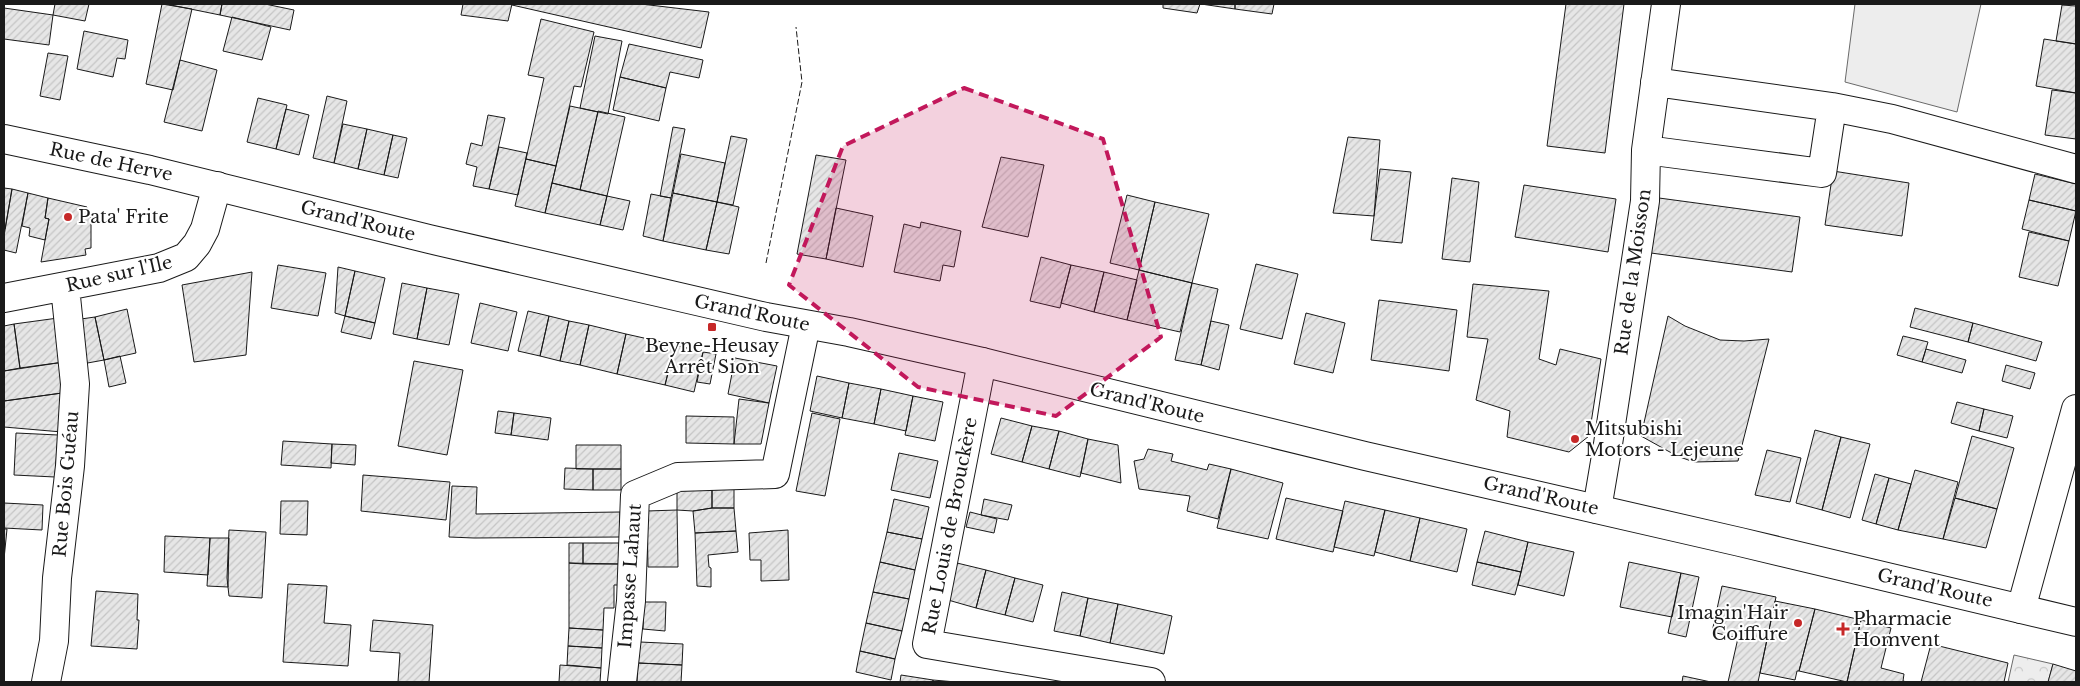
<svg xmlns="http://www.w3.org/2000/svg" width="2080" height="686" font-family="'Libre Baskerville',serif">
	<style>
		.green { fill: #ededed; stroke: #6a6a6a }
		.forest { fill: url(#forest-crowns); stroke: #6a6a6a }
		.building { fill: url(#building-hatch); stroke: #1a1a1a }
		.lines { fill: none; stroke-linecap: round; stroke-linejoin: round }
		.street-casing { stroke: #1a1a1a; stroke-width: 30 }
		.primary-casing { stroke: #1a1a1a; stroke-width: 30 }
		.street { stroke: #fff; stroke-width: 28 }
		.primary { stroke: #fff; stroke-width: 28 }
		.fence { stroke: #1a1a1a; stroke-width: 1; stroke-dasharray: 6 2.5; stroke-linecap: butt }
		.marked { fill: #c2185b; fill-opacity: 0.2; stroke: #c2185b; stroke-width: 4; stroke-dasharray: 10 6; stroke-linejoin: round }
		.poi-dot { fill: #c62828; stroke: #fff; stroke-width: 2 }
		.labels { text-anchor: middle; stroke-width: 4; stroke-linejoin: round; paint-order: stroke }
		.street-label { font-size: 18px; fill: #1a1a1a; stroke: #fff }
		.poi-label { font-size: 18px; fill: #1a1a1a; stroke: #fff; text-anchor: start }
	</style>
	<defs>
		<pattern id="forest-crowns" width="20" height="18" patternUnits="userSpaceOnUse" patternTransform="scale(1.25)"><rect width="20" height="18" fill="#ededed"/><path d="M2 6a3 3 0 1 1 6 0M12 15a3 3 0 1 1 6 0" fill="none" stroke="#cbcbcb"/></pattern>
		<pattern id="building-hatch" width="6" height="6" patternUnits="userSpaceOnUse" patternTransform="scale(1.25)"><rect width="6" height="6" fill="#e6e6e6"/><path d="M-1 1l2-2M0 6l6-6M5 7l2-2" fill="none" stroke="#c5c5c5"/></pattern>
	</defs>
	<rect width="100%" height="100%" fill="#fff"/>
	<path class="green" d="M1855,4H1981L1957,112L1845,82Z"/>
	<path class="forest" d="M2014,655L2053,664L2048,682H2008Z"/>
	<path class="building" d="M55,4H89L85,21L53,15Z
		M162,4L192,9L173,90L146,84Z
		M166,4H222L220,15Z
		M222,4H265L294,10L290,30L220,15Z
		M463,4H512L508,21L461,15Z
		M512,4H641L709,12L701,48L512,5Z
		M1163,4H1200L1197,13L1163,8Z
		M1201,4H1235V9Z
		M1235,4H1274L1272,14L1235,9Z
		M1566,4H1624L1605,153L1547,146Z
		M2062,5L2076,6V44L2056,41Z
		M4,8L53,15L49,45L4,39Z
		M232,17L271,27L262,60L223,51Z
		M541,19L594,32L581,87L574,86L556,166L526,159L544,78L528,75Z
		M84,31L128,40L125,59L117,58L113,77L77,69Z
		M595,36L622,41L608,114L580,108Z
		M2044,39L2076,44V93L2036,86Z
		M629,44L703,60L699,78L670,72L666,88L620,77Z
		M48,53L68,56L60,100L40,96Z
		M180,60L217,70L202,131L164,122Z
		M620,77L666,88L659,121L613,110Z
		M2052,90L2076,93V139L2045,135Z
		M327,96L347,101L334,163L313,158Z
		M258,98L287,105L276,149L247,142Z
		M570,106L598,112L580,190L552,183Z
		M286,109L309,115L299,155L276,149Z
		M598,111L625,117L607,196L580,190Z
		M488,115L505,118L489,189L473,186L477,167L466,164L471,143L482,146Z
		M343,124L367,129L358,169L334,163Z
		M673,127L685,129L671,198L660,196Z
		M367,129L393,135L384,175L358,169Z
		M393,135L407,138L398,178L384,175Z
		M731,136L747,139L733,205L717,202Z
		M1348,137L1380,140L1374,216L1333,213Z
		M499,147L527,153L518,195L489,189Z
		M681,154L725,163L717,202L673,193Z
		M816,155L846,160L826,259L797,254Z
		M1001,157L1044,165L1028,237L982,227Z
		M526,159L556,166L545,213L515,206Z
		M1380,169L1411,172L1402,243L1371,240Z
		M1833,171L1909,183L1902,236L1825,225Z
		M2035,174L2076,184V211L2029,200Z
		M1452,178L1479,182L1470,262L1442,259Z
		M552,183L607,196L600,225L545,213Z
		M1524,185L1616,199L1608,252L1515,237Z
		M4,188L12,189L5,229L4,228Z
		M12,189L28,193L16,253L4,250V236Z
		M28,193L48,198L45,218L49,219L45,240L29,236L30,228L22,226Z
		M673,193L717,202L706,250L663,241Z
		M651,194L671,198L663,241L643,236Z
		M1127,195L1155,202L1139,270L1110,263Z
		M607,196L630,201L623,230L600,225Z
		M48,198L87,207L86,212L91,213V248L85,249L86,255L41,262L49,219L45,218Z
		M1659,198L1800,217L1792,272L1651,253Z
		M2029,200L2076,211L2069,241L2022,229Z
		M717,202L739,207L729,254L706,250Z
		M1155,202L1209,214L1192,283L1139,270Z
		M836,208L873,216L863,267L826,259Z
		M921,222L961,231L954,267L943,265L940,281L894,272L904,224L920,228Z
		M2029,232L2069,241L2058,286L2019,277Z
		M1041,257L1071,265L1060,308L1030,301Z
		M1256,264L1298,274L1282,339L1240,329Z
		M278,265L326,273L318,316L271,308Z
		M1071,265L1104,272L1094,312L1061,303Z
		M338,267L355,271L345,316L335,313Z
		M1139,270L1192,283L1180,332L1127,320Z
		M355,271L385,278L375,323L345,316Z
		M252,272L246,355L194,362L182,285Z
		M1104,272L1137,280L1127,320L1094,312Z
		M402,283L427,288L417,339L393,334Z
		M1192,283L1218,289L1201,365L1175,360Z
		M1473,284L1549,291L1539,359L1556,365L1560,349L1601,359L1589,436L1569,452L1507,437L1510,411L1476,400L1488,339L1467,337Z
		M427,288L459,294L449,345L417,339Z
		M1379,300L1457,310L1449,371L1371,360Z
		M480,303L517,312L508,351L471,343Z
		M1915,308L1973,323L1968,342L1910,327Z
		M127,309L136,353L104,360L95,317Z
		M528,311L549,316L540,356L518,351Z
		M1306,313L1345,323L1333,373L1294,364Z
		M345,316L375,323L371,339L341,332Z
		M549,316L569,321L560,361L540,356Z
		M1668,316L1685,326L1720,340L1744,341L1769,339L1738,461L1694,462L1677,456L1641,436Z
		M95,317L104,360L82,364L81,319Z
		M58,318L64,362L20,368L14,324Z
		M569,321L589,325L580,365L560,361Z
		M1211,321L1229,325L1219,370L1201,365Z
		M1973,323L2042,342L2036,361L1968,342Z
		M14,324L20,368L4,371V326Z
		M589,325L626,334L617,374L580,365Z
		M626,334L675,345L665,385L617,374Z
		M1903,336L1928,342L1922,362L1897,355Z
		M675,345L703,352L694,392L665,385Z
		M1926,349L1966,360L1962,373L1922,362Z
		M703,352L716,354L710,384L697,382Z
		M120,356L126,383L109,387L104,360Z
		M735,358L777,366L769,403L728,394Z
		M414,361L463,370L447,455L398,446Z
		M64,362L62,393L4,401V371Z
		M2006,365L2035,373L2030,389L2002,381Z
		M817,376L849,383L842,418L810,411Z
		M849,383L881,389L874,424L842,418Z
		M881,389L913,396L906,431L874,424Z
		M62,393V432L4,427V401Z
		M913,396L943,402L935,441L905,435Z
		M739,399L769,403L761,444H734Z
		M1957,402L1984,409L1979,431L1951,423Z
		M1984,409L2013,416L2007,438L1979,431Z
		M498,411L514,413L511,435L495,433Z
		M514,413L551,418L548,440L511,435Z
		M812,413L840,419L825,496L796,491Z
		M686,416L734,417V444L686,443Z
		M1001,418L1032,426L1022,462L991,454Z
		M1032,426L1059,431L1049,469L1022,462Z
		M1815,430L1841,437L1822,510L1796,503Z
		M1059,431L1088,439L1080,477L1049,469Z
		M16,433L58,435L55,477L14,475Z
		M1972,436L2014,448L1997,509L1955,498Z
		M1841,437L1870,444L1850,518L1822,510Z
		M1088,439L1118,445L1121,483L1081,473Z
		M283,441L332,444L331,468L281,465Z
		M332,444L356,445L355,465L331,463Z
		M576,445H621V469H576Z
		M1148,449L1173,454L1171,461L1207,470L1209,464L1231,469L1218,519L1187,511L1190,496L1139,489L1134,461L1144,459Z
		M1767,450L1801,458L1790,502L1755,495Z
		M899,453L938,461L930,498L891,490Z
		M565,468L593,469V490L564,489Z
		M593,469H621V490H593Z
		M1231,469L1283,483L1268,539L1217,528Z
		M1915,470L1958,482L1943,539L1898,530Z
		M1875,474L1889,478L1876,524L1862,520Z
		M363,475L450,482L446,520L361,511Z
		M1889,478L1911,484L1898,530L1876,524Z
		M677,483H712V508L693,511L677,510Z
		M712,483H734V508H712Z
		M452,486L477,487L476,514L620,512V537L474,538L449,537Z
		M1286,498L1343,511L1333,552L1276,539Z
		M1955,498L1997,509L1986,548L1943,539Z
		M894,499L929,507L922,539L887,532Z
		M984,499L1012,505L1008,520L981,515Z
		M281,501H308L307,535L280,534Z
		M1345,501L1385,510L1374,556L1334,547Z
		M4,503L43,505L42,530L4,528Z
		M712,508H734L736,531L695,533L693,511Z
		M677,510L678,567H648L647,511Z
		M1385,510L1420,518L1410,561L1375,552Z
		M970,512L997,519L994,533L966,527Z
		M1420,518L1467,529L1457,572L1410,561Z
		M4,529H7L4,559Z
		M229,530L266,532L262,598L229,596L227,578Z
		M788,530L789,580L761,581V560H750L749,533Z
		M736,531L738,552L708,555L709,567L711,568V587L697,586L695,533Z
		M1485,531L1528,542L1521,572L1477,562Z
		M887,532L922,539L915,570L880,562Z
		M165,536L210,538L208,575L164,572Z
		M210,538H229L228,587L207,586Z
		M1528,542L1574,552L1564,596L1518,585Z
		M569,543H583V564L569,563Z
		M583,543H619V564H583Z
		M880,562L915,570L909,599L873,592Z
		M1477,562L1521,572L1515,595L1472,585Z
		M1629,562L1681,573L1672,617L1620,607Z
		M569,563L620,564V585H614V608H604L603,630L569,628Z
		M957,563L986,570L976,608L948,600Z
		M986,570L1015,578L1005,615L976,608Z
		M1681,573L1699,577L1686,637L1668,633Z
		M1015,578L1043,585L1033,622L1005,615Z
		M288,584L327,586L324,623L351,625L348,666L283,662Z
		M1722,586L1776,597L1758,682H1728L1738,638L1712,632Z
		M96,591L138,594L137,620H139L137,649L91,646Z
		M873,592L909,599L902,631L866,623Z
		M1062,592L1088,598L1080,636L1054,631Z
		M1088,598L1118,604L1110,643L1080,636Z
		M1775,601L1815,609L1799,671H1797L1795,680L1760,673Z
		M644,602H666L665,631L643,629Z
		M1118,604L1172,616L1164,654L1110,643Z
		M1815,609L1861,620L1847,682L1799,671Z
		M373,620L433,625L429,682H398L400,653L370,651Z
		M1861,620L1891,628L1881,668L1904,674L1903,681L1907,682H1847Z
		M866,623L902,631L895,659L860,651Z
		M569,628L603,630L602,648L568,646Z
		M640,642L683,644L682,665L638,663Z
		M1931,644L2008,663L2004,682H1921Z
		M568,646L602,648L601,668L567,665Z
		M860,651L895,659L891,680L856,672Z
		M638,663L682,665L681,682H637Z
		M2053,664L2076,671V682H2048Z
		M560,665L601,668L600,682H559Z
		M901,675L933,680V682H900Z
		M1683,676L1711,682H1682Z
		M933,680L956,682H933Z"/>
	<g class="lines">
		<defs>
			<path id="street" d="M1655,82L1832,107L1892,119L2076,169
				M1646,150L1822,173L1832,107
				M4,298L159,268L186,257L197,244L205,229L217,186
				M982,362L927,644L1151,682
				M1597,509L1608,444L1645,201L1646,150L1666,4
				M2021,609L2076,409
				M46,682L54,641L57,578L70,466L75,384L65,287
				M622,682L631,601L635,495L678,477L775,474L806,325"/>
			<path id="primary" d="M4,139L150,170L429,239L766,317L849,332L982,362L1365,456L1740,542L2076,622"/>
		</defs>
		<use href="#street" class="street-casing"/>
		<use href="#primary" class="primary-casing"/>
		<use href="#street" class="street"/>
		<use href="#primary" class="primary"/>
		<path class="fence" d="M766,263L802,82L796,27"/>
	</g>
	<path class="marked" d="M964,88L1103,139L1161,337L1056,416L918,387L789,285L843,146Z"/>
	<g class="poi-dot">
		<circle cx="68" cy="217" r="5"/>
		<rect x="707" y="322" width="10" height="10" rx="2.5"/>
		<circle cx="1575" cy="439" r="5"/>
		<circle cx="1798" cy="623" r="5"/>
		<path d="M1840.5 621.5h5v5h5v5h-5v5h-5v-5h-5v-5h5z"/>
	</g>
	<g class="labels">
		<g class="street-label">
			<text transform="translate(111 162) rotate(12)" y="6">Rue de Herve</text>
			<text transform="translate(358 221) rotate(14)" y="6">Grand'Route</text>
			<text transform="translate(1633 272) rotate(-82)" y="6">Rue de la Moisson</text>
			<text transform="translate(119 274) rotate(-13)" y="6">Rue sur l'Ile</text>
			<text transform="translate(752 313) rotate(12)" y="6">Grand'Route</text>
			<text transform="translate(1147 403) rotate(14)" y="6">Grand'Route</text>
			<text transform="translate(66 484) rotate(-85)" y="6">Rue Bois Guéau</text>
			<text transform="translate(1541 496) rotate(13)" y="6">Grand'Route</text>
			<text transform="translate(950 526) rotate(-79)" y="6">Rue Louis de Brouckère</text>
			<text transform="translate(630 576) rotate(-86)" y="6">Impasse Lahaut</text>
			<text transform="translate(1935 588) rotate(13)" y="6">Grand'Route</text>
		</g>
		<g class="poi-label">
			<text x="78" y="223">Pata' Frite</text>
			<text x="712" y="352" text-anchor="middle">Beyne-Heusay<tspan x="712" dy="21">Arrêt Sion</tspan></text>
			<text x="1585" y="435">Mitsubishi<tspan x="1585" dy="21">Motors - Lejeune</tspan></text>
			<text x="1788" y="619" text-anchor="end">Imagin'Hair<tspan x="1788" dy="21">Coiffure</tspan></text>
			<text x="1853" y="625">Pharmacie<tspan x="1853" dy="21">Homvent</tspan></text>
		</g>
	</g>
	<rect width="2080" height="686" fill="none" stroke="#1a1a1a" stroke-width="10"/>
</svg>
